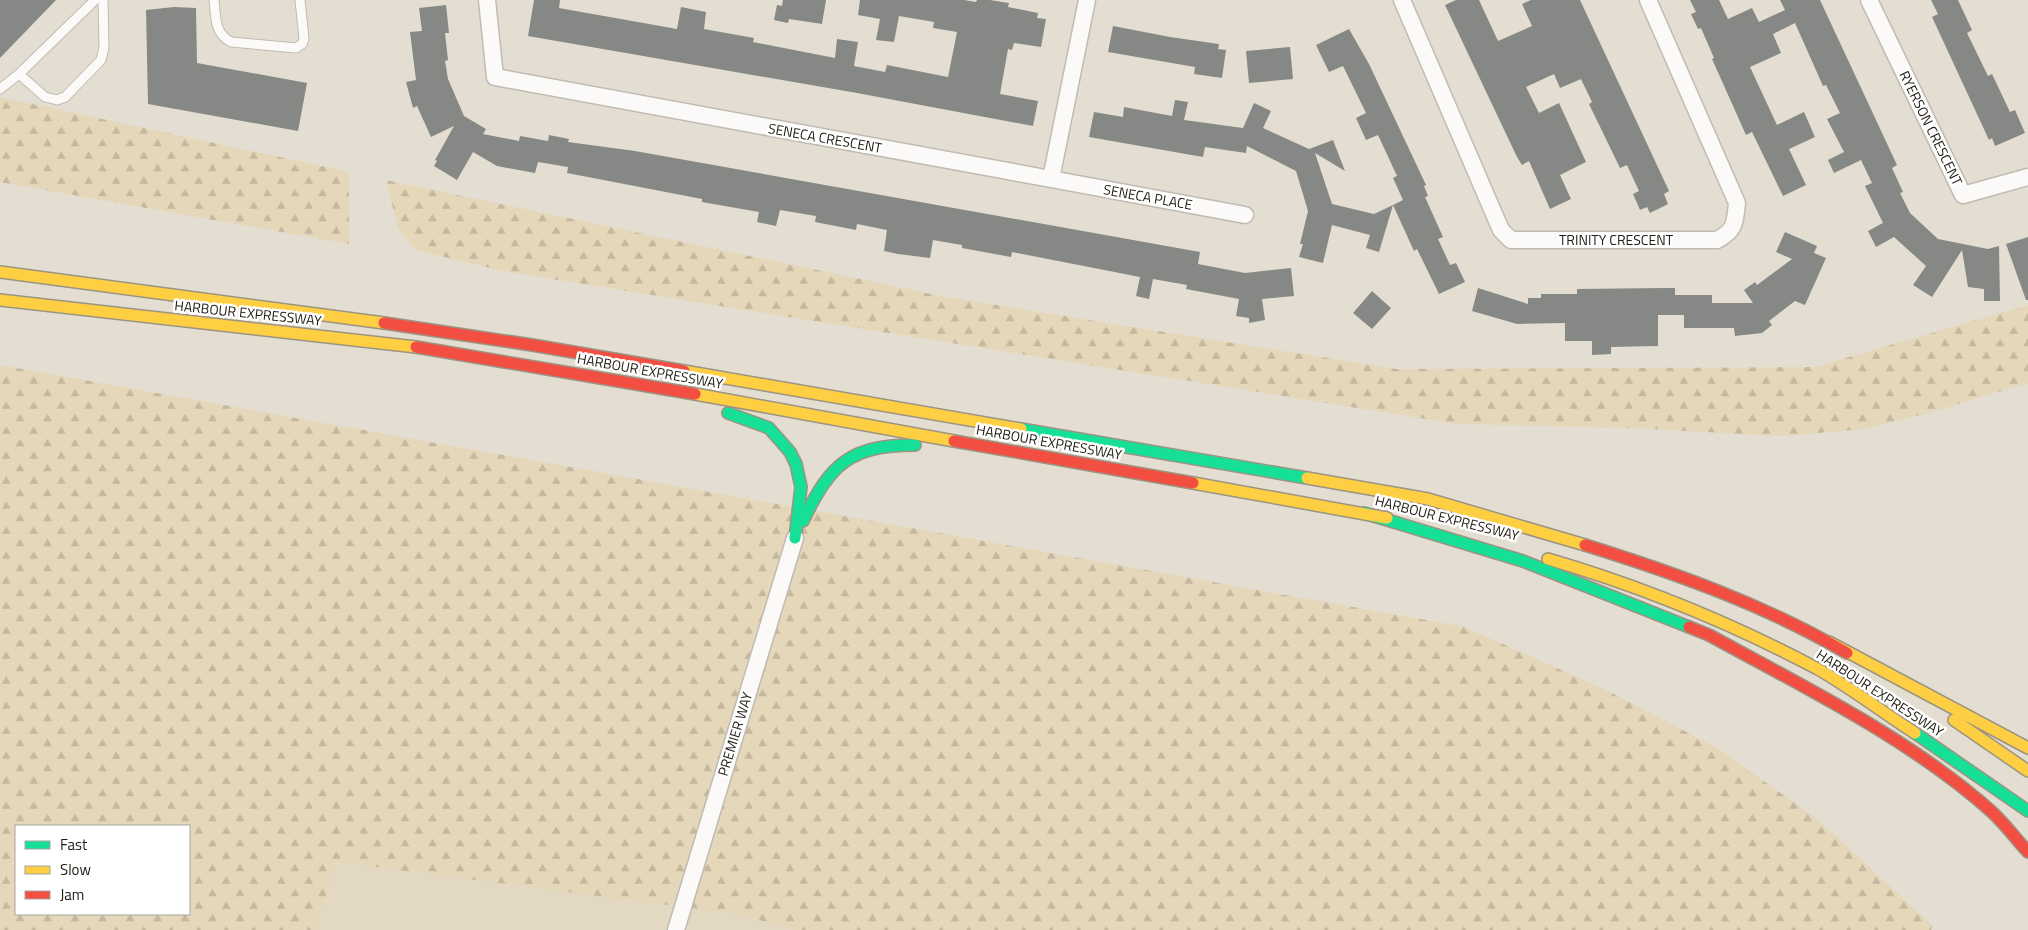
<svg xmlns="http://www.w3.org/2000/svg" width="2028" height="930" font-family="'Titillium Web',sans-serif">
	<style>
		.built { fill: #e3d9c3 }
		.forest { fill: url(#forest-firs); fill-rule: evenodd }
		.building { fill: #858884 }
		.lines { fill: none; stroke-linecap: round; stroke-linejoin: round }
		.lane-casing { stroke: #c0bbb2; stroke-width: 11 }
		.street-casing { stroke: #c0bbb2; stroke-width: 19 }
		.fast-casing { stroke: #9b9482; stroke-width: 14 }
		.slow-casing { stroke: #9b9482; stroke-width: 14 }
		.jam-casing { stroke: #9b9482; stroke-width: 14 }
		.lane { stroke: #fbfaf8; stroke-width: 9 }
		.street { stroke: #fbfaf8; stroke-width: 16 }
		.fast { stroke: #16e098; stroke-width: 11 }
		.slow { stroke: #ffcf43; stroke-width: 11 }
		.jam { stroke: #f24e42; stroke-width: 11 }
		.labels { text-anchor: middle; stroke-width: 5; stroke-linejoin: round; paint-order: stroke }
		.street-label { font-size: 14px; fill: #1f1b13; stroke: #fff }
	</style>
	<defs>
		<pattern id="forest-firs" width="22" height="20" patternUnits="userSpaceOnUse" patternTransform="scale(1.25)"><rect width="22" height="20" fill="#e5d7b9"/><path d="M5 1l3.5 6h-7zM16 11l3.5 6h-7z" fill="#c4b89e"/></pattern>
	</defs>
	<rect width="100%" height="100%" fill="#e4ded2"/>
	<path class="built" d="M336,862L737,914L797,930H316Z"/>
	<path class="forest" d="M0,97L349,172V244L0,182Z
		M386,180L946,297L1396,369L1815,367L2028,305V383L1925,414L1866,429L1781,436L1630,428L1457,424L502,271L416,250L398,228Z
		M0,365L1465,627L1606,690L1717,748L1816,818L1933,926L1931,930H797L737,914L336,862L316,930H0ZM16,826H189V914H16Z"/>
	<path class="building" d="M0,0H56L0,58Z
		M534,0H560L559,8L677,29L681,7L706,12L704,29L754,38L753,42L835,58L837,39L858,42L854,66L885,72L887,65L948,77L957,32L933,28L934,22L899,16L894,42L876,40L880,19L858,15L860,0H964L976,2L977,0H990L1009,3L1008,7L1038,13L1037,18L1046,19L1041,47L1014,43L1012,50L1008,49L1000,94L1038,101L1033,126L857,93L528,36Z
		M783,0H826L822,24L789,19L788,23L774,20L777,5L782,6Z
		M1456,0H1479L1498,41L1532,26L1522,4L1531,0H1580L1669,191L1664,194L1668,204L1650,213L1647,207L1640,210L1633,194L1639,191L1627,165L1620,168L1589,104L1592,102L1581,79L1560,88L1554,74L1526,87L1539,113L1559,103L1586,162L1560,175L1571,199L1550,209L1529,161L1522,165L1517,157L1445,5Z
		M1690,0H1719L1728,19L1752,8L1759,22L1785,10L1780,0H1820L1897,165L1892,168L1903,192L1900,193L1910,213L1938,239L1988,249L1999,246L2000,301H1984V289L1968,287L1962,250L1932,297L1913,285L1926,266L1894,237L1876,247L1868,231L1883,223L1865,186L1872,183L1861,160L1834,173L1828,160L1844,152L1827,119L1840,113L1826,85L1823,86L1795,23L1773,34L1781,53L1750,67L1777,125L1804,112L1815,137L1789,149L1806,185L1783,196L1752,132L1746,135L1712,59L1714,58L1701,28L1698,29L1691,14L1696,12Z
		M1931,0H1958L1972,30L1967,33L1988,76L1992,74L2010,112L2015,110L2025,133L1995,146L1992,138L1989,140L1932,17L1938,14Z
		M446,5L449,33H445L448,60L445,61L448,79L464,116L486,129L483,134L519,141L520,136L548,141L549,135L569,139L568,142L635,151L1200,252L1198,264L1245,273L1291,268L1294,296L1262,299L1265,320L1249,323V318L1236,316L1239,299L1186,289L1187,285L1153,279L1149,299L1136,296L1140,277L1012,252L1011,257L962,248V245L933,240L930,258L898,254L884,251L887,230L857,224L856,230L815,222L816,216L780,210L776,226L757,222L759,212L702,202V199L567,173L568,167L538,162L535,173L497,166L473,152L457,180L434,166L437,161L435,160L454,126L431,137L417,106L413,108L406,82L416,80L410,32L422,31L419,8Z
		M174,7L196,8L197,63L307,83L298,131L148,104L146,10Z
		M1113,26L1170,37L1219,44L1218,49L1226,50L1222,78L1194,74L1195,67L1108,52Z
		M1349,29L1369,64L1426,185L1424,186L1428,196L1425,197L1443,237L1438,239L1450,265L1456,263L1465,282L1439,294L1417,249L1414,251L1393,205L1403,200L1393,178L1397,176L1378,135L1366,140L1356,118L1366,113L1343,66L1329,72L1316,45Z
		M1290,47L1293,79L1249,83L1246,51Z
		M1175,100L1188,102L1184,120L1243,128L1254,103L1271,111L1263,128L1309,149L1333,140L1345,171L1315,153L1332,204L1374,214L1393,205L1379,252L1366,248L1370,235L1332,225L1323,263L1299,257L1303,244H1300L1308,211L1296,171L1247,146L1246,153L1205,147L1203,157L1089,137L1094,112L1123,117L1124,107L1172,116Z
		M1785,232L1817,246L1814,253L1826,258L1805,305L1795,301L1769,321L1772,325L1762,333L1735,336L1734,328H1684V315H1658V346L1611,347V354L1592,355V341H1565V323L1517,324L1472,311L1478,288L1528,304V298H1541V294H1577V289L1665,288H1675V295H1712V303H1753L1744,290L1755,282L1757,285L1792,259L1776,252Z
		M2028,237V300H2026L2006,244Z
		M1372,291L1391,308L1372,329L1353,313Z"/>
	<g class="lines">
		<defs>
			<path id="lane" d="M95,0L19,74L45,97L57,100L65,97L101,60L104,48L103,0
				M214,0C216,17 214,33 231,42L296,48L302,44L304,39L300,0
				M0,89L19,74"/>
			<path id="street" d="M487,0L495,77L1051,179L1087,0
				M1402,0L1501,230L1511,240H1717C1735,231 1735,223 1737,203L1648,0
				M1869,0L1963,195L2028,177
				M1051,179L1245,215
				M676,930L795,538"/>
			<path id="fast" d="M728,413L769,428L790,452L796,464L801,487L795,538
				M1021,429L1307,478
				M1364,513L1523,561L1689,627
				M803,521C830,464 850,445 915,445
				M1915,733L2028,811"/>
			<path id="slow" d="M0,272L384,323
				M0,300L416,347
				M684,371L1021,429
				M695,394L954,441
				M1307,478L1428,499L1585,545
				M1193,483L1387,518
				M1548,559C1640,586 1731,623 1816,668C1850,687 1882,712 1915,733
				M1829,642L2028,748
				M1954,720L2028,771"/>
			<path id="jam" d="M384,323L532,345L684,371
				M416,347L695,394
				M954,441L1193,483
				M1585,545C1675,573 1765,605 1847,653
				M1689,627L1709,635C1804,687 1912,740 1992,812C2005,824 2016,839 2028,852"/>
		</defs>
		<use href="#lane" class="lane-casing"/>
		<use href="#street" class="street-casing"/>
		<use href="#fast" class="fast-casing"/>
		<use href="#slow" class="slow-casing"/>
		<use href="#jam" class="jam-casing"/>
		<use href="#lane" class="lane"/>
		<use href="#street" class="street"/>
		<use href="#fast" class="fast"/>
		<use href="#slow" class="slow"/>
		<use href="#jam" class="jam"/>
	</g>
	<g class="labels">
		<g class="street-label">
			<text transform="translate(1931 128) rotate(64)" y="5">RYERSON CRESCENT</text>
			<text transform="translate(825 138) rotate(10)" y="5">SENECA CRESCENT</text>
			<text transform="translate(1148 197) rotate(10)" y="5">SENECA PLACE</text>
			<text x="1616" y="245">TRINITY CRESCENT</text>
			<text transform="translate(248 313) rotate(6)" y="5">HARBOUR EXPRESSWAY</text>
			<text transform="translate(650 371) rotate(10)" y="5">HARBOUR EXPRESSWAY</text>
			<text transform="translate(1049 442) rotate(10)" y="5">HARBOUR EXPRESSWAY</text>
			<text transform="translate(1447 518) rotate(14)" y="5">HARBOUR EXPRESSWAY</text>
			<text transform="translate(1880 693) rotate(33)" y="5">HARBOUR EXPRESSWAY</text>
			<text transform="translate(735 734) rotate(-73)" y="5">PREMIER WAY</text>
		</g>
	</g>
	<rect x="15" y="825" width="175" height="90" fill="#ffffff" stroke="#a5a4a1"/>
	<rect x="25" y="841" width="25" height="8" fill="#16e098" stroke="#a5a4a1"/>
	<text x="60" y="850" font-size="15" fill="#1f1b13">Fast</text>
	<rect x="25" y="866" width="25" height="8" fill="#ffcf43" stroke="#a5a4a1"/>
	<text x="60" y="875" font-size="15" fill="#1f1b13">Slow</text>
	<rect x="25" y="891" width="25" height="8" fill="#f24e42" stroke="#a5a4a1"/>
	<text x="60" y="900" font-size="15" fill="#1f1b13">Jam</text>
</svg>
